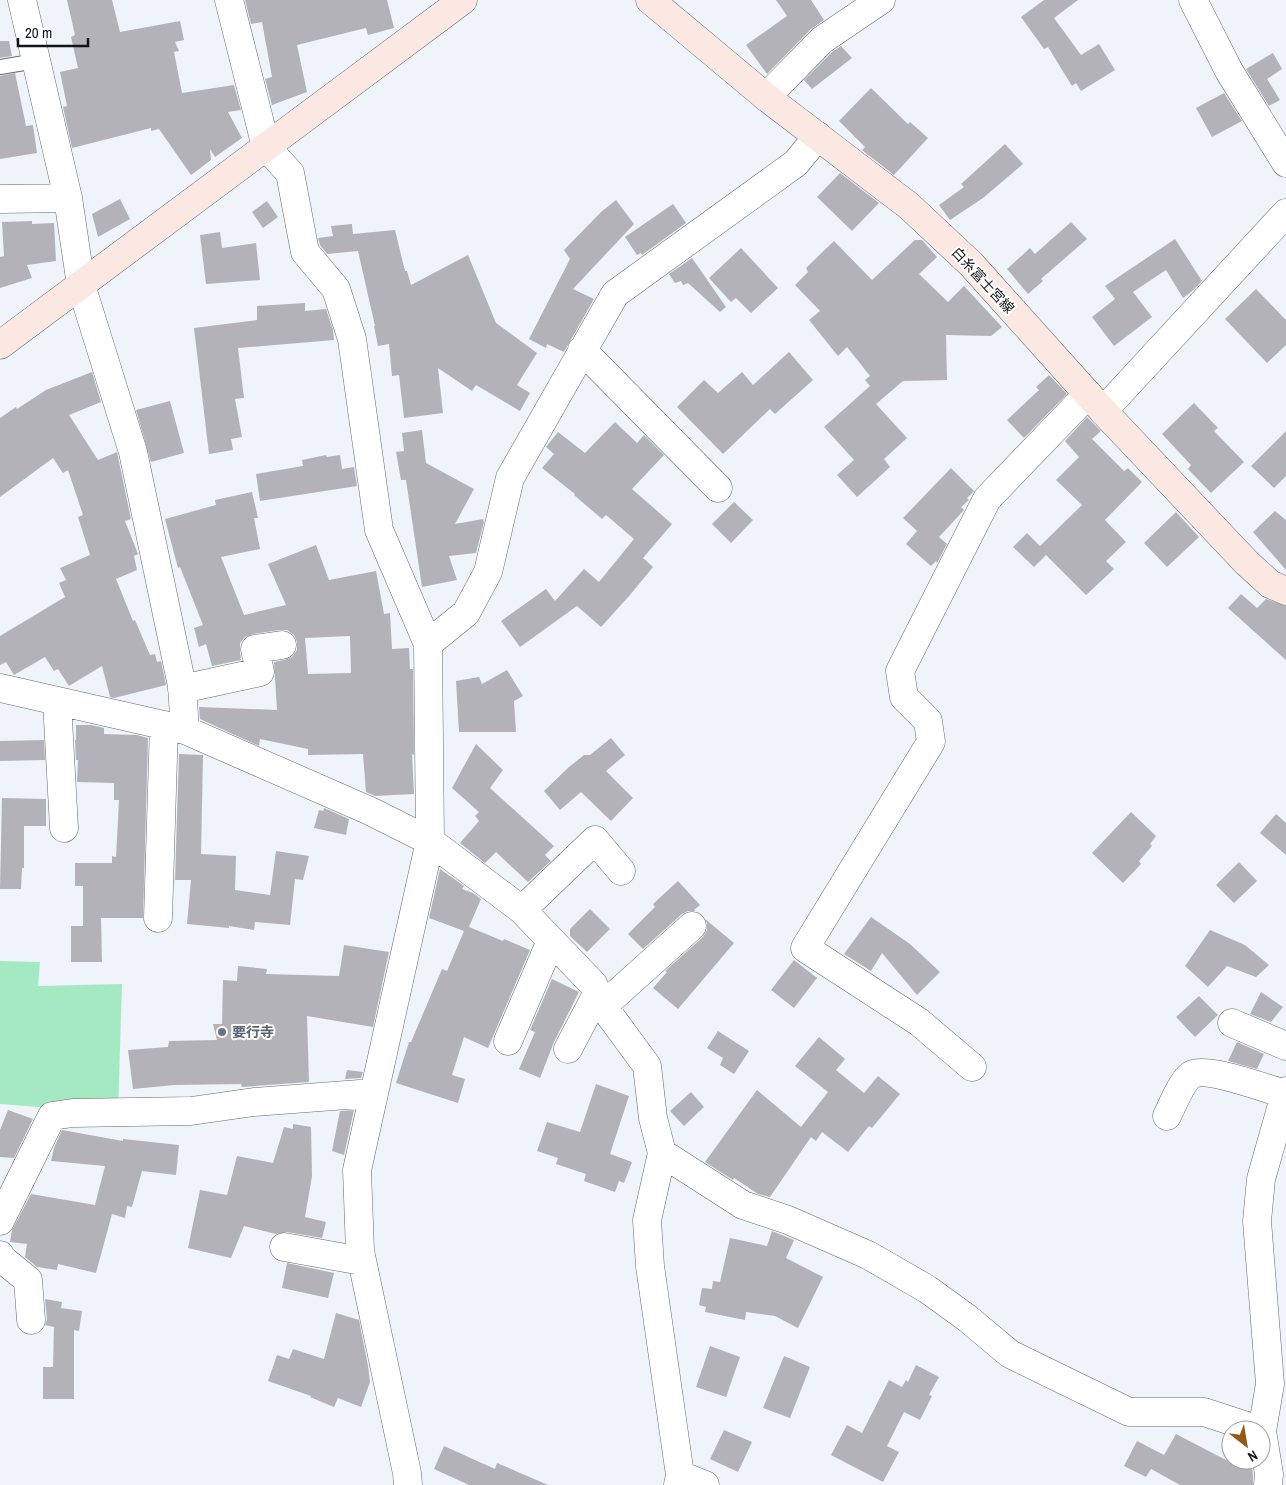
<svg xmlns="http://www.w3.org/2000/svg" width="1286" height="1485" font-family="'Archivo Narrow','Noto Sans JP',sans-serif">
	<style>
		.green { fill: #a5e9c3 }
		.building { fill: #b3b2b9; fill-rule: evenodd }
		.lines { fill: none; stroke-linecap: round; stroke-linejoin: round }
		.lane-casing { stroke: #63696e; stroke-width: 16 }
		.street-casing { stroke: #63696e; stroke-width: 29 }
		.secondary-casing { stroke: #63696e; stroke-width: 29 }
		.lane { stroke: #fff; stroke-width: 14 }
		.street { stroke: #fff; stroke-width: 28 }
		.secondary { stroke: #fce8e3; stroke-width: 28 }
		.worship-dot { fill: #6b7280; stroke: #fff; stroke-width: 2 }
		.labels { text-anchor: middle; stroke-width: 4; stroke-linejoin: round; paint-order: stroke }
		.street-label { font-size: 14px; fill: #121416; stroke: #fff }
		.worship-label { font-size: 14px; font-weight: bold; fill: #5b616d; stroke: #fff; text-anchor: start }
	</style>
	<rect width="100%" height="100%" fill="#eef4fa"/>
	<path class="green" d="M0,961L40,962L38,986L122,984L118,1113L0,1104Z"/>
	<path class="building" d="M67,0H112L120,32L180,21L184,40L175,42L179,51L174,52L182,93L234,85L241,110L228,112L242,138L215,157L210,149L211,160L191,175L159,129L151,131V128L72,148L63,107L67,106L60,72L78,68L71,37L75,35Z
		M245,0H387L394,28L368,35L366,28L297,45L307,92L272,105L265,79L272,77L262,22L251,24Z
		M776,0H811L824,20L811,29L767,74L746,45L787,16Z
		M1044,0H1078L1054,18L1081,55L1099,44L1115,70L1081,91L1076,83L1072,86L1048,47L1044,49L1021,17Z
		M0,41H9L12,56L0,58Z
		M841,46L852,58L812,89L804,80L832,52Z
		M1273,53L1282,69L1267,79L1280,100L1269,106L1246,69Z
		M15,73L26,126L33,125L37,153L0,159V76Z
		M871,88L908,124L910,122L928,138L894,175L862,150L865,147L839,121Z
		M1224,93L1242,121L1212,137L1196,108Z
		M1005,144L1023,164L983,198L950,220L939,205L964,187L961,184Z
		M840,173L879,203L852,231L817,197Z
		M120,199L130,219L98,237L92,214Z
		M616,200L634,224L573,289L594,299L564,352L547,344L546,348L529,339L570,259L564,250L601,212Z
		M267,201L278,217L263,228L252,212Z
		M673,204L686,223L642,255L641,253L637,255L625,237Z
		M32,221V224L54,223L56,261L27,265L32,278L0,288V257L4,256L2,222Z
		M1071,222L1087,239L1041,279L1043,281L1028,294L1007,269L1030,248L1035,254Z
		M352,224L353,234L395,230L405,271H407L411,285L468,255L496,323L537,353L517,385L530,393L520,411L476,385L472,391L438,368L443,413L404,418L399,375L392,376L389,344L378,346L374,326H375L358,251L327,254L320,245L318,238L333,236L331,226Z
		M220,232L222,248L256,243L260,280L206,284L200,235Z
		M1175,239L1202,281L1191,292L1183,298L1166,270L1133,292L1152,317L1114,346L1092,317L1115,299L1105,286Z
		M915,240H922L937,257L919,274L948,302L964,286L1002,327L991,336L946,335L947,380L903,381L876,404L907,438L884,459L890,467L857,497L837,475L854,460L824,427L870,386L865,380L870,376L847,347L838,356L809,320L820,311L795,285L808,272L806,268L834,241L872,280Z
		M741,248L778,288L751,313L736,298L731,302L709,278Z
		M692,258L726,307L720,312L688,283L683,285L681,281L675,283L669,274Z
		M1256,289L1286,320V345L1267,363L1225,319Z
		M305,303V311L326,309L333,330L334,340L238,348L244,398L235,399L242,437L231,439L233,450L209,454L194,328L257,320V306Z
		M789,352L813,380L775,414L770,409L723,454L677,407L704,380L718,393L742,372L753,385Z
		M92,372L101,402L69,415L98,460L117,452L131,519L125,521L138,554L134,556L137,570L116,579L133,621L135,620L150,655L155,654L157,662L161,661L166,685L114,698L110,697L102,666L69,686L58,669L54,671L45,657L14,675L6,662L0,665V636L65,597L59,583L66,580L60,568L90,555L78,517L83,515L68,470L63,473L53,458L0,497V418L16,407L17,409L46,390Z
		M1049,375L1067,394L1024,438L1007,420L1039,390L1036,387Z
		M170,401L184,453L151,462L136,410Z
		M1194,403L1218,428L1214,431L1244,462L1211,493L1188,469L1191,465L1162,434Z
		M1087,417L1101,431L1092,439L1124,471L1128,468L1142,482L1105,520L1126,542L1106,561L1114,569L1086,595L1046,555L1034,567L1013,547L1027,533L1040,546L1082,505L1056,480L1079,457L1065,441Z
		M615,422L637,443L644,435L664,455L632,489L672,524L643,558L653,567L630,595L601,627L577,606L520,647L501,621L546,589L555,601L584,569L599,582L634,539L606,515L602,519L574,495L575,494L542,468L554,454L546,447L558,432L585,453Z
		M422,430L426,463L474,489L455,524L483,519L484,522L476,553L449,556L457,580L422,587L406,480H401L396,452L404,451L402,433Z
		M1286,431V476L1274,488L1251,466Z
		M326,455L327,457L340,455L342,469L354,467L357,486L260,501L256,474L303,466L302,460Z
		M951,468L974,491L967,498L969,500L961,507L964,510L939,537L947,544L937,563L936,561L931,566L906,544L917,531L903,518Z
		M252,492L258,518H254L260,549L221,557L244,615L286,605L268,564L316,545L329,580L376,571L384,614L390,613L392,649L409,648L410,669H413L414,755L412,754L414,794L375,796L366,792L363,754L308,755V749L260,739L259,746L200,719L199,707L277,710L274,662L284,660L292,657L297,650V642L294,635L287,630H280L253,634L245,637L240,643V652L241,660L212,666L206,644L199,647L194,628L203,625L180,567L178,568L165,519L216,505L215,500ZM350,636L351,673L308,674L305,638Z
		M734,502L753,520L731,543L712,524Z
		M1275,511L1286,520V570L1253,532Z
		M1176,512L1199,537L1167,567L1144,543Z
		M1241,594L1257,608L1266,599L1286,606V660L1228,608Z
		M507,670L523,696L514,701L516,732H459L456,681L479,677L482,684Z
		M76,725H91L104,728V734L137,735L148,738L143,918H101L102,962H71V926H83V886H75V863H112V856L116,857L119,800H114V783L77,782L78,760H76L75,740H76Z
		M611,738L625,755L606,771L633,798L611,821L581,792L560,810L544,791L569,767L584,755H590Z
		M44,740L45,760L0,761V741Z
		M476,744L503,770L490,788L554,846L545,855L551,861L528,882L496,852L485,863L460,843L479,821L475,816L479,812L452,788Z
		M179,754L203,755L201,854L236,856L235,890L270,895L276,851L309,856L303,880L295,879L290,925L255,922L254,930L229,926V928L187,924L191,880H175Z
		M2,798L46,799V826H24V868H22L21,889H0Z
		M324,808L349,819L346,835L314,828L319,810L323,811Z
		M1131,812L1156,836L1150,844L1152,846L1139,861L1141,864L1123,883L1092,853Z
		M1276,814L1286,823V855L1260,833Z
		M1239,862L1257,881L1234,903L1216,885Z
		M440,869L464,886L462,889L473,893L481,899L469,927L503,941L504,939L530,950L488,1048L464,1037L452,1075L465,1079L458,1103L396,1083L409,1042H411L442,969L447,971L464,931L429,918Z
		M678,881L700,905L694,910L696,911H688L682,914L643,949L628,934L655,907L653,904Z
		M590,909L610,929L587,952L570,936V929Z
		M871,917L910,944L940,972L917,995L882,953L871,971L844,954Z
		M705,919L734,943L678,1009L653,988L667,972L665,971L703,937L707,930V923Z
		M1210,930L1245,945L1269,965L1256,977L1227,966L1208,987L1185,966Z
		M344,945L389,952L373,1027L307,1016L309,1082L242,1087L241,1084L174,1085L133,1089L128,1050L168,1047L169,1041L217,1040L213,1024H222L223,980L237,981L238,966L267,969L266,974L339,976Z
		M794,960L817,978L794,1008L771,990Z
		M552,979L579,992L554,1042L540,1078L519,1069L535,1032L530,1030Z
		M1261,992L1283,1007L1271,1022L1250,1014Z
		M1199,996L1218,1015L1195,1037L1176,1017Z
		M718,1031L749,1051L734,1074L720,1065L723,1058L707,1048Z
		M819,1037L845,1059L836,1070L864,1093L878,1076L900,1094L872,1128L869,1126L848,1152L822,1132L816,1141L811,1137L770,1197L758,1194L734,1178L733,1180L705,1162L757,1090L801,1127L828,1092L795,1066Z
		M1237,1042L1264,1054L1257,1069L1228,1061Z
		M347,1070L363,1072L361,1078L345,1079Z
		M596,1084L629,1096L610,1154L632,1162L624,1183L619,1181L615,1192L584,1181L586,1174L556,1164L558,1158L537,1151L547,1122L580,1132Z
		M691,1092L704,1107L684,1126L670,1111Z
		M8,1110L33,1119L14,1158L0,1157V1130Z
		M354,1110L344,1155L332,1151L340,1111Z
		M293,1124L311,1127L312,1176L305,1217L326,1222L322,1238L287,1232L276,1234L244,1226L231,1258L188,1248L200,1190L227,1195L237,1156L273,1163L284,1127L293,1129Z
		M62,1130L123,1141V1139L179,1145L176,1175L142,1171L132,1207L127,1206L125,1218L112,1214L96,1273L58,1264L57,1270L37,1267L25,1257L27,1244L10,1242L12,1230L31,1194L95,1205L105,1166L51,1161L54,1148Z
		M772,1231L794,1240L786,1258L823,1277L798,1328L775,1316L746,1312L745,1320L705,1312L706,1307L699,1305L702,1288L712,1289L713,1281L720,1282L730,1238L767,1246Z
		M287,1263L334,1273L328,1298L282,1288Z
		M45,1299L62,1302L61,1308L82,1311L79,1331L74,1330V1399H43V1367H53L54,1327L45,1325L47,1319Z
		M336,1313L359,1320L368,1366L370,1382L361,1407L338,1398L334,1407L310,1397L311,1396L268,1381L277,1355L289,1359L293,1349L324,1359Z
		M710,1346L740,1357L726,1397L696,1387Z
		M784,1356L810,1367L790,1418L763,1408Z
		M916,1365L939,1377L929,1395L932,1396L920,1420L904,1412L887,1446L899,1452L883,1482L831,1455L847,1425L862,1433L889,1380L902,1387L906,1380L908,1382Z
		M724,1430L752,1442L738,1472L710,1459Z
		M1176,1434L1226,1460H1251L1253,1475V1485H1180L1151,1469L1146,1477L1124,1466L1137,1441L1164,1455Z
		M444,1446L495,1469L497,1463L548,1485H469L434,1469Z"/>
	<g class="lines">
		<defs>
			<path id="lane" d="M0,67L36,61"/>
			<path id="street" d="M22,0L68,198L81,285L133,452L182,686L185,730
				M229,0L266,147L290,173L305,252L336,289L352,339L379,530L428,644L430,841L357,1170L360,1251L407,1473L408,1485
				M1193,0L1229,71L1286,163
				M766,97L822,40L881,0
				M0,199L68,198
				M582,350L718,488
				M1103,411L1286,213
				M428,644L466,613L488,572L510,478L615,294L796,163L818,136
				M0,688L185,730L370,811L430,841L522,910L593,984L603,1006L647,1066L653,1118L662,1153L647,1220L650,1266L680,1475L678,1485
				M182,689L260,672L255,649L282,645
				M57,701L64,828
				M522,910L595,840L621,871
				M158,918L164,725
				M603,1006L692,926
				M1232,1023L1286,1046
				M508,1041L551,941
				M568,1049L597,994
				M972,1067L919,1022L805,948L931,742L928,721L904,697L900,671L987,499L1088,394
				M1167,1116C1172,1106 1182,1081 1191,1075C1206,1066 1267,1089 1285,1094
				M662,1153L743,1205L788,1220L868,1255L927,1289L967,1318L1010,1354L1129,1412H1204L1259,1430
				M0,1221L52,1116L73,1113L191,1111L254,1102L373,1093
				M284,1247L362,1261
				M0,1255L1,1258L28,1280L31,1320
				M680,1475L705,1485
				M1268,1485L1269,1474L1262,1431L1270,1384L1257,1221L1261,1179L1286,1091"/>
			<path id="secondary" d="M650,0L766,97L909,206L971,264L1103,411L1247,563L1270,584L1286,591
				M0,345L463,0"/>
		</defs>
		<use href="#lane" class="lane-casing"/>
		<use href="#street" class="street-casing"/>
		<use href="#secondary" class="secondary-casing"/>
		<use href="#lane" class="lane"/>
		<use href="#street" class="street"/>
		<use href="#secondary" class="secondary"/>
	</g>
	<circle class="worship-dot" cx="222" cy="1032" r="5"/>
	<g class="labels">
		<g class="street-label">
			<text transform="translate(983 280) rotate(47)" y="5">白糸富士宮線</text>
		</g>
		<g class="worship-label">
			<text x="232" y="1037">要行寺</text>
		</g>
	</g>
	<g transform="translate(1246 1445) rotate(149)"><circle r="24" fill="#ffffff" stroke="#a0a1a2"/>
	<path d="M0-4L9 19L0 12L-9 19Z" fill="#925a13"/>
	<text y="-8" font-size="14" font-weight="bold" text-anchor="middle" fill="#121416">N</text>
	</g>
	<path d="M18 38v8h70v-8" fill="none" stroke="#121416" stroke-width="2.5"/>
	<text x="25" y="38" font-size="15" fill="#121416" stroke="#ffffff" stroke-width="4" paint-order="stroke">20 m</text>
</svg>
